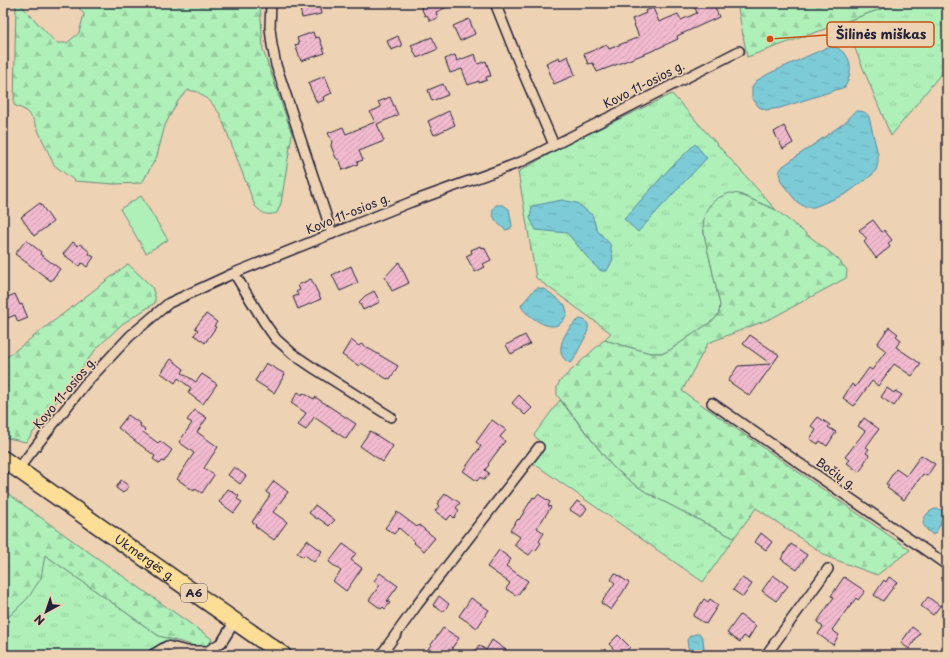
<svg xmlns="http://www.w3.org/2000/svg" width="950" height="658" font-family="'Playpen Sans',sans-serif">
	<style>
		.grass { fill: url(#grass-tufts); stroke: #68897a }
		.forest { fill: url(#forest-firs); stroke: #68897a }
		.park { fill: #aff0b8; stroke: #68897a }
		.water { fill: url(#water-ripples); stroke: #588799 }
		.building { fill: url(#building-hatch); stroke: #22223b }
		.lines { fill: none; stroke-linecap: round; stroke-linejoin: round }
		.street-casing { stroke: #22223b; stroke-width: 12 }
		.highway-casing { stroke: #22223b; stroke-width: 19 }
		.street { stroke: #eed2b4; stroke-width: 9 }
		.highway { stroke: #fdde96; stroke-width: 16 }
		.labels { text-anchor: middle; stroke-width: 3.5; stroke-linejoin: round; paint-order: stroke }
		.shield { fill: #eed2b4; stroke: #5f575f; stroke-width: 1 }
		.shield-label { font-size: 11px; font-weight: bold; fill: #22223b }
		.street-label { font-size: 12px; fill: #22223b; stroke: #eed2b4 }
		.leader { fill: none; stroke: #ca5113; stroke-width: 1.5 }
		.callout-dot { fill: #ca5113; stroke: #eed2b4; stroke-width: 1.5 }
		.callout { fill: #eed2b4; stroke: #ca5113; stroke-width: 1.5 }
		.callout-label { font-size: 13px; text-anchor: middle; font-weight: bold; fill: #22223b }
	</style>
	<defs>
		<pattern id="grass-tufts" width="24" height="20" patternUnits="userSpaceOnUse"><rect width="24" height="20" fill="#aff0b8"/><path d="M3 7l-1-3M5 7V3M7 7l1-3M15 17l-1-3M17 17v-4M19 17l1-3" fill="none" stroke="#96ce9f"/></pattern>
		<pattern id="forest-firs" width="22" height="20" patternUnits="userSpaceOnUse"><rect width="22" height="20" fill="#aff0b8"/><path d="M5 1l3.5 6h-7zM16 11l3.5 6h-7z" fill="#96ce9f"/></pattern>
		<pattern id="water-ripples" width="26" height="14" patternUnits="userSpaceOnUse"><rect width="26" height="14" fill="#7ccbd7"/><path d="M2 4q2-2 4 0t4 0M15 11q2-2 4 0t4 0" fill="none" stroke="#6baeb9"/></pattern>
		<pattern id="building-hatch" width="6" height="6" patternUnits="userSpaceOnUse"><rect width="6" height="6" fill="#f2bace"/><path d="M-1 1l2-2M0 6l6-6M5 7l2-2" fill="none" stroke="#cfa0b2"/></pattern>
	</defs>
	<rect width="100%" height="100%" fill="#eed2b4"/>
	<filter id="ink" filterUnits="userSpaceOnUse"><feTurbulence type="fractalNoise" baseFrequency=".025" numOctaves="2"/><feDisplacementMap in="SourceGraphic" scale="8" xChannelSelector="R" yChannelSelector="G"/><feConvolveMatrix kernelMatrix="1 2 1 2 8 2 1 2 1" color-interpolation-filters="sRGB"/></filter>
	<g filter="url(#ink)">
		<path class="grass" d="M897,3H947V66L891,136L844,22Z
			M672,94L776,210L739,194L703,220L704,234L720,305L719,313L715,319L670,350L664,353H650L604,340L611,333L536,278L518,172L565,145Z
			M560,400L612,466L634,484L649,494L734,538L703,582L533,463L544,447L534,435Z
			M45,555L159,636L176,640C162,644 156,646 144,655H3V622L28,598Z"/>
		<path class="forest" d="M16,3H19L56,43H67L79,33L84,14L75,3H260L263,50L292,134L281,203L277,213C266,216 263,214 255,206L220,114L211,102L198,92L188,90L178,101L165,125L157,156L142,183L114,184L75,181L54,165L33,119L25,110L14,105Z
			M737,3H897L747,57Z
			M730,193L739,194L776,210L837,258L847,270L846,278L772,318L708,343L682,391L910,550L877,575L828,557L756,508L734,538L649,494L634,484L612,466L557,395V387L560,381L604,340L650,353H664L670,350L715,319L719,313L720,305C717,290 713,275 710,260C703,231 694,204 730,193Z
			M128,264L152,287L155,296V303L122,324L96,349L26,442L3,437V360Z
			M3,490L76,543L212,639L208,646L199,647L159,636L45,555L41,578L28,598L3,622Z"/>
		<path class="park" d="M141,196L168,240L146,253L120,209Z"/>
		<path class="water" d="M828,47H837C839,49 842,51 844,53C854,62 850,77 845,87L780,108L766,110L759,107L752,98V87L756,81L770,73Z
			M857,111C863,111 866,112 869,117L878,155V163L876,170L872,175L846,194L814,207H805L797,202L781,182L779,172L783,166L847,121L853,113Z
			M695,144L707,158L686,180L638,232L624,219L669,169Z
			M562,200L577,203L592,215L597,230L610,244L613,259L607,271H601L593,264L567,233L536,230L530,218L532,206Z
			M496,205H503L509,209L512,226L510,229L506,230C498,225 487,213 496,205Z
			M537,288H540L546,290L565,305L567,313C561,332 545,327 533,318C528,314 524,312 521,306L522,304L534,290Z
			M580,319C597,321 583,341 579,349C577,353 575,357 573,361L570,363C550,354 567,326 580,319Z
			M935,509C940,509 944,510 946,514L936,532L933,535L927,530L923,524C924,516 928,511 935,509Z
			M695,634H700L703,639L704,650L709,655H692L690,653L688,647L687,640L690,636Z"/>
		<path class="building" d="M299,3H314V5L319,4L321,14L302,18Z
			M419,3H456L436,12L438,18L430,21L427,15L425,16Z
			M693,3H713L719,17L677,36L678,39L652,51L597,72L593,63L588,64L584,54L607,45L609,49L639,37L632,19L646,13L645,11L653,8L659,22L678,14L681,20L697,13Z
			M469,19L475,34L460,41L453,26Z
			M313,32L315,38L319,37L325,53L301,61L295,45L299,44L297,38Z
			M398,36L402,46L391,50L387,41Z
			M432,37L438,49L417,58L411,45Z
			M475,54L478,64L486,61L491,76L486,77L487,80L479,83V81L468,85L462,69L450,73L445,59L455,55L457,61Z
			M568,56L575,75L554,84L546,63L559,57L560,60Z
			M325,76L332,93L323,97L324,100L317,103L308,83Z
			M443,84L448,95L432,101L428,90Z
			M390,97L398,115L377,124L384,141L359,151L363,160L357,162L358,164L343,170L340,161L336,158L331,146L332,141L328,133L343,127L346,134L375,122L370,112L381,107L378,102Z
			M449,111L455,125L434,135L428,121Z
			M784,126L793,143L783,149L774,132Z
			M40,203L53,222L34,236L21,217Z
			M873,220L882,232L884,230L892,240L888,243L890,247L876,258L864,242L867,239L859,230Z
			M26,240L41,252L40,254L60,269L51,281L15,254Z
			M73,242L78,246L80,244L90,252L89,254L94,257L87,267L82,263L79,266L63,254Z
			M480,246L481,248L484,247L491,260L483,264L485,267L475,272L466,256L472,253L471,250Z
			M399,262L409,283L392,291L385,277Z
			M351,266L358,283L340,291L332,275Z
			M311,279L321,299L298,309L293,297L298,295L296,292L300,290L298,285Z
			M374,291L380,302L363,310L359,302L365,296Z
			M15,294L20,305L22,304L28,318L18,322L15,315L3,320V299Z
			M206,314L217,322L214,326L216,327L205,343L194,335L198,330L195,328Z
			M889,327L898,334L896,336L901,340L896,347L921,364L912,376L894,364L878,386L872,381L854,406L843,398L852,384L855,387L869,368L872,370L886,351L877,344Z
			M525,335L530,344L511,354L506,345Z
			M750,335L779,355L750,396L728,381L738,366L771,364L743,344Z
			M351,340L359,346L361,344L398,366L390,379L388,378L387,379L361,363L359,366L342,355Z
			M171,359L184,369L182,373L196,382L202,374L217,384L203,404L188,393L191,388L178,378L175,383L161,373Z
			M266,363L285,374L274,393L255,381Z
			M887,388L894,393L895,391L902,395L894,406L881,397Z
			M298,392L302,395L303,393L314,399L315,397L356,424L346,439L314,417L306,430L298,425L306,413L291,403Z
			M519,395L532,408L525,415L512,403Z
			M195,410L207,418L197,432L218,447L204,468L214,475L202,493L195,489L194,491L177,479L194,453L179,442L192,423L187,420Z
			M128,415L141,424L140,426L145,430L143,432L158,443L160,441L172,450L164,462L162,461L160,464L153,459L155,456L118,428Z
			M818,417L830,425L828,427L836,432L827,446L820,441L818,444L810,439L816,430L811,426Z
			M864,418L879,429L866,447L869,449L866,453L869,455L864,463L865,464L859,472L847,463L850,460L845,457L865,431L858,426Z
			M492,420L506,430L500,437L505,441L488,464L489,465L485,470L489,473L484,480L480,477L477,481L463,471L481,446L476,442Z
			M370,431L393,446L383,462L360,446Z
			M921,455L935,464L927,476L923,474L904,500L887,488L889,486L886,484L896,469L906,476Z
			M234,467L246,476L240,484L228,475Z
			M121,480L129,486L123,493L116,488Z
			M274,481L288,492L273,512L287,522L274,540L255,526L256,525L252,522L270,495L266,492Z
			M228,489L239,496L237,499L242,502L234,513L219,502Z
			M445,494L446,495L447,494L460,503L456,508L459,510L454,518L451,515L447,520L435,511L439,506L437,504Z
			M538,494L550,502L548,506L551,507L537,528L544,533L539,541L541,543L536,550L534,549L529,555L514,545L520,537L510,530L518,519L519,520L533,497L535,498Z
			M577,501L587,508L581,517L570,510Z
			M315,505L335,520L329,526L318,518L317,519L309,513Z
			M397,512L417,527L419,525L435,538L424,551L414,543L415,542L399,528L394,534L385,528Z
			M761,533L772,542L766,550L755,542Z
			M307,540L322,551L314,562L305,555L303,557L297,553Z
			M343,544L356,553L351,560L362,568L346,591L333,581L341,571L329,562Z
			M791,544L807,555L797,570L781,559Z
			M499,550L511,559L506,566L528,581L517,596L506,589L510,583L487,567Z
			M380,573L398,586L387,601L390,603L385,609L383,607L381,609L369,600L380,585L374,581Z
			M615,573L629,583L611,610L601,603L615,583L611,580Z
			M773,575L788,586L776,601L762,591Z
			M844,577L865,591L858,600L856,598L849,608H848L832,630L839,635L833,645L818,634L823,627L817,622L834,597L831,596Z
			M889,577L897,582L883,601L874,595L884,580L886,582Z
			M742,578L752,584L743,597L733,590Z
			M439,596L449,604L443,612L433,605Z
			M928,597L940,606L933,615L921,606Z
			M471,598L489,610L477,628L459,616Z
			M704,599L708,602L710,599L718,605L706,624L693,616Z
			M740,615L756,626L748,639L744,636L740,642L727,633Z
			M912,627L920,633L909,649L901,643Z
			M443,628L459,638L452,648L454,650L451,655H436L428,649Z
			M618,635L630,647L622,655H619L609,644Z
			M492,640L513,655H472L479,645L486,650Z"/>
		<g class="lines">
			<defs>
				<path id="street" d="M271,3L270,28L272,45L276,65L325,212L332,234
					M495,3L519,63L554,145
					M234,273L264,322L276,339L293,354L315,369L391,417
					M712,403L947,565
					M18,469L85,384L130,336L169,303L234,273L411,202L521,162L739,51
					M152,655L167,646L187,651H208L222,642L235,621
					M381,655L417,605L539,447
					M766,655L828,569"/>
				<g id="highway">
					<path id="s1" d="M3,459L283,655"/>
				</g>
			</defs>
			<use href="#street" class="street-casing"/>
			<use href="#highway" class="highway-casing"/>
			<use href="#street" class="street"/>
			<use href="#highway" class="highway"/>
		</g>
	</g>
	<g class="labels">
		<rect class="shield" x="181" y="584" width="26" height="18" rx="3"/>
		<g class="shield-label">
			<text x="194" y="597">A6</text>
		</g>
		<g class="street-label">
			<text transform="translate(644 85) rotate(-27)" y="4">Kovo 11-osios g.</text>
			<text transform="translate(348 214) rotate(-22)" y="4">Kovo 11-osios g.</text>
			<text transform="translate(65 393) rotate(-50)" y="4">Kovo 11-osios g.</text>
			<text transform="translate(836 474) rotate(35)" y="4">Bočių g.</text>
			<text dy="4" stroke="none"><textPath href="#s1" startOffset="173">Ukmergės g.</textPath></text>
		</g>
	</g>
	<path class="leader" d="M770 39L827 35"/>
	<circle class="callout-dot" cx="770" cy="39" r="4"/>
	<rect class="callout" x="827" y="22" width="107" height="25" rx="4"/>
	<g class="callout-label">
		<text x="881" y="39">Šilinės miškas</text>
	</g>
	<rect width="950" height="658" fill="none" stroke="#eed2b4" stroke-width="16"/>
	<rect x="8" y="8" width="934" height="642" fill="none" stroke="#22223b" stroke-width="1.5" filter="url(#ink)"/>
	<g transform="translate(46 612) rotate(220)" stroke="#eed2b4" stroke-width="3" paint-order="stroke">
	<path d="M0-3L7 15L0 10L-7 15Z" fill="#22223b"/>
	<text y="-6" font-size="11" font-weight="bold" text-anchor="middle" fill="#22223b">N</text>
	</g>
</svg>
